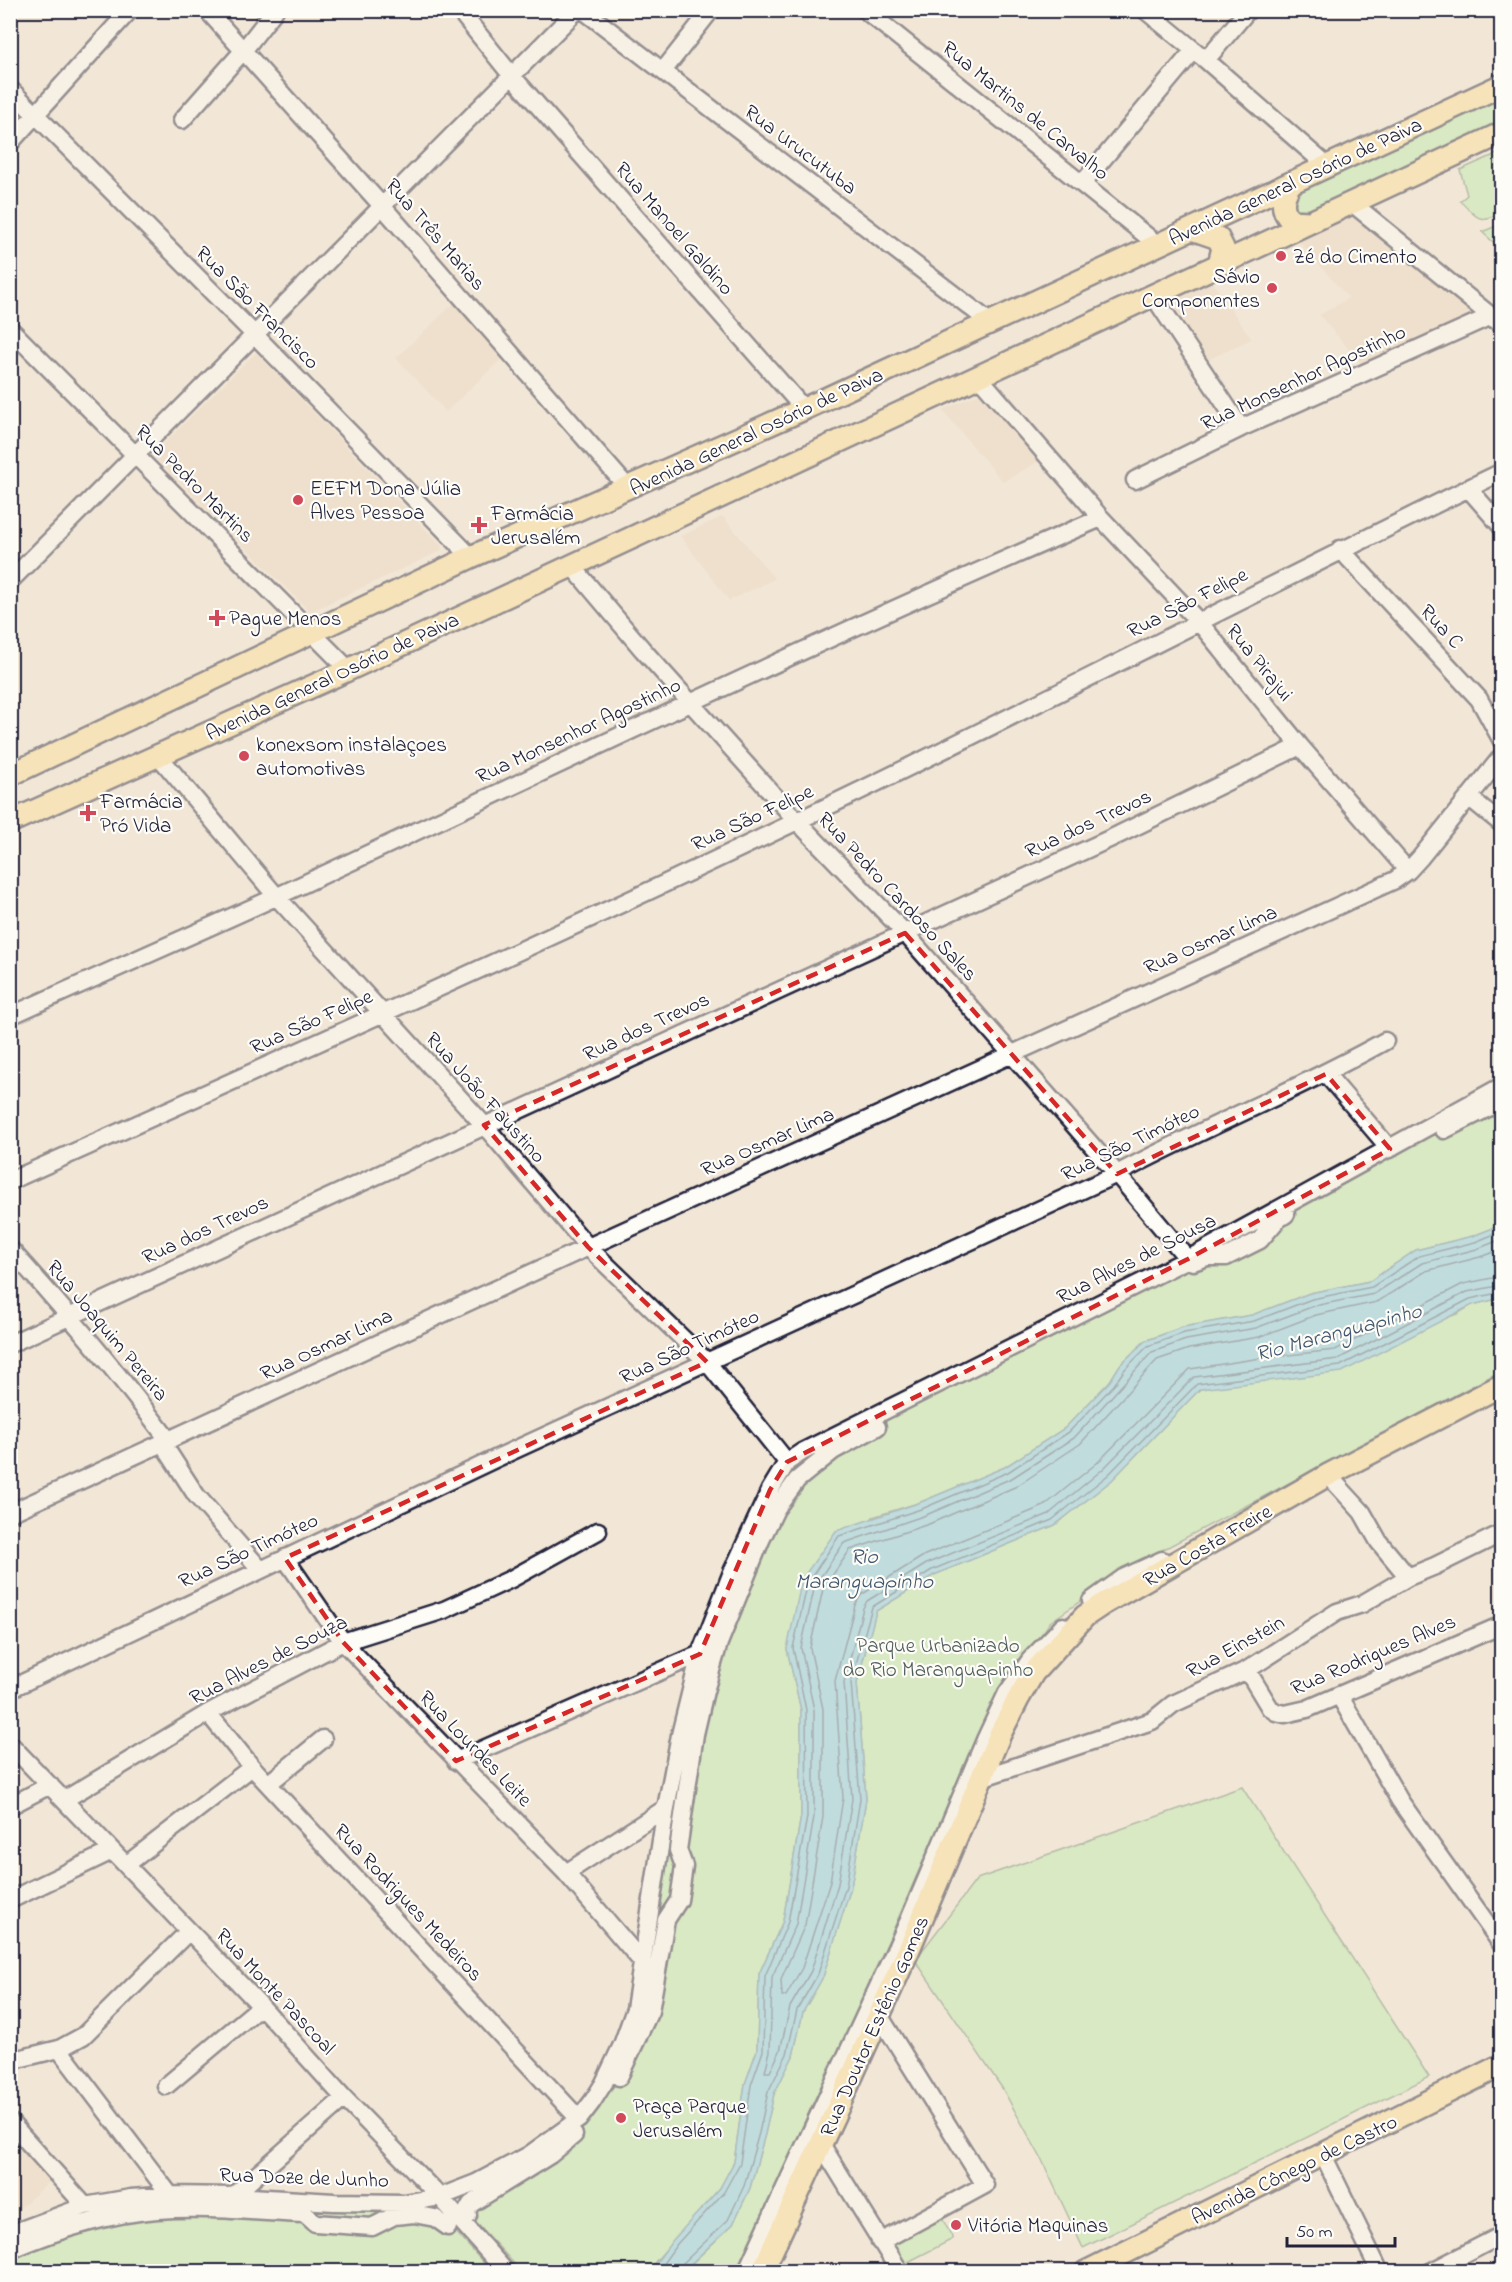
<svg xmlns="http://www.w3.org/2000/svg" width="1512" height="2282" font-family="'Indie Flower',sans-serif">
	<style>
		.built { fill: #ead8c0 }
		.green { fill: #baebaa; stroke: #6e8672; stroke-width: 1.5 }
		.water { fill: #85cfe5; stroke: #5d8aa1; stroke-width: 1.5 }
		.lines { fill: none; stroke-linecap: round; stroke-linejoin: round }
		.shore { stroke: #4a677f; stroke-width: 1.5 }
		.minor-casing { stroke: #22223b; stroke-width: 21 }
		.major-casing { stroke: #22223b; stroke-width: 26 }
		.minor { stroke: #fdfcf7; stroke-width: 16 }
		.major { stroke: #fcde96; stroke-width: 21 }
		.marked { fill: none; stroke: #d62828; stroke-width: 4.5; stroke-dasharray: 12 8; stroke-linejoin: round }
		.poi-dot { fill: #d1495b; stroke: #fdfcf7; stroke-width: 2 }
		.labels { text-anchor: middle; stroke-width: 4.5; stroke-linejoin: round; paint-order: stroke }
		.street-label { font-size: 21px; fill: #22223b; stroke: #fdfcf7 }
		.poi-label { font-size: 21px; fill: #22223b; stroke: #fdfcf7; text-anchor: start }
		.park-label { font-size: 21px; fill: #505e5c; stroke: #fdfcf7 }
		.water-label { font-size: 22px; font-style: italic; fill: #40566e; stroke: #fdfcf7 }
	</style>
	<rect width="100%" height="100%" fill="#f2e7d7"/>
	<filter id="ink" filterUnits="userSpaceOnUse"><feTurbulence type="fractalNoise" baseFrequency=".0167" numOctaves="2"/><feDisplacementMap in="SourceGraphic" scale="12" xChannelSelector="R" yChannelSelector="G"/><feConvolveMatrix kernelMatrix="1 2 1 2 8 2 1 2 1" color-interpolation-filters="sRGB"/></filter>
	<g filter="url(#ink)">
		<path class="built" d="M1354,212L1484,319L1370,374L1319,315L1348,298L1296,239Z
			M1210,279L1252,339L1204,362L1164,301Z
			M458,299L506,355L446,412L396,358Z
			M256,352L442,546L441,551L310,612L152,455Z
			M978,394L988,395L1042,460L1003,482L942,410Z
			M723,516L775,579L729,601L680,536Z
			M10,2129L54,2178L17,2211L11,2204Z"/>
		<path class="green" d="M1501,96V122L1302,216L1291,212L1293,192Z
			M1501,152V213C1477,224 1478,218 1460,201L1467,195L1460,170Z
			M1501,224V249L1482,232Z
			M1501,1090V1225L1473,1236L1416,1250L1370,1281L1310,1293L1252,1315L1183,1327L1145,1341L1120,1365L1110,1381L1065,1428L1005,1467L921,1502L873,1517L787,1649L801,1710V1816L783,1921L759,1974L757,2050L745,2084L734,2162L720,2188L655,2262L650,2271H521L453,2198L530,2162L585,2127L645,2010L675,1803L707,1657L763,1521L790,1469L1019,1352Z
			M1501,1298V1371L1132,1566L1050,1622L992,1709L916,1877L854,2021L828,2070L781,2174L768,2212L739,2271L683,2272L733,2224L750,2188L765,2134L774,2094L793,2056L803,2012L823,1977L851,1887L866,1799L857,1683L876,1611L934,1575L1055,1525L1112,1480L1200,1389L1264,1380L1457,1314L1472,1305Z
			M1242,1787L1429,2077L1083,2248L1041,2158L1002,2088L915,1960L977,1879Z
			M124,2202L406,2209L443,2218L491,2271L11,2272V2241L79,2214Z
			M941,2216L953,2239L906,2263L890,2240Z"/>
		<path class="water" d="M1501,1225V1298L1472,1305L1342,1372L1200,1389L1112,1480L1055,1525L934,1575L876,1611L857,1683L866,1799L851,1887L823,1977L803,2012L793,2056L774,2094L765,2134L750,2188L733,2224L683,2271H650L673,2240L720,2188L734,2162L745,2084L757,2050L759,1974L783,1921L801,1816V1710L787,1649L802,1579L836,1531L921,1502L1005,1467L1065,1428L1110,1381L1120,1365L1145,1341L1183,1327L1252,1315L1310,1293L1370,1281L1416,1250L1473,1236Z"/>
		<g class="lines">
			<path class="shore" d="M1502,1239L1477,1249L1422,1263L1374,1294L1314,1306L1256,1328L1186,1340L1152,1352L1074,1438L1012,1478L926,1515L844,1543L815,1585L801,1648L814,1710V1817L796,1924L772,1977L770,2051L765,2072H770L780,2051L790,2007L811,1971L838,1884L852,1799L844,1682L863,1608L867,1601L928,1563L1049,1514L1103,1469L1194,1377L1338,1359L1467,1292L1502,1285
				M1502,1249L1480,1257L1426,1271L1377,1302L1316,1315L1259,1337L1189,1349L1157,1360L1080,1444L1017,1486L929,1524L850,1550L823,1589L810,1648L823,1709V1817L805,1925L781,1979L782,1996H786L802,1968L830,1882L843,1798L835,1681L855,1605L861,1595L925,1555L1044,1506L1097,1463L1190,1369L1261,1358L1335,1350L1463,1284L1502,1276
				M657,2272L677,2244L724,2192L740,2163L751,2085L763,2051L765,1976L788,1922L807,1817L806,1710L793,1648L808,1582L839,1536L924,1508L1008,1472L1069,1432L1114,1385L1125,1369L1148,1346L1184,1333L1254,1321L1312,1299L1372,1287L1419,1256L1475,1242L1502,1231
				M680,2272L681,2265L728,2220L744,2186L759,2133L768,2092L787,2054L797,2010L818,1974L846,1886L860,1799L851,1682L872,1607L932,1570L1052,1520L1108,1475L1197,1384L1340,1366L1470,1299L1502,1292"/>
			<defs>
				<path id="minor" d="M207,10L383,207L629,489
					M459,10L512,76L804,409
					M583,10L991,323
					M865,10L1158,245
					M1145,10L1206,60L1327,166
					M1501,10L1502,11
					M1206,60L1248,10
					M663,71L711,10
					M10,89L249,329L471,557
					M182,120L243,51L275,10
					M10,143L130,10
					M1082,184L1194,50
					M1352,203L1502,325
					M1153,295L1241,428
					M10,329L348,669
					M979,377L1101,518L1199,622L1300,746L1408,871
					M1135,480L1241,428L1491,316
					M1468,488L1502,527
					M1340,549L1479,699L1502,741
					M572,566L643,650L797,821L905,933L1117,1174L1188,1259
					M10,581L577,10
					M158,755L276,896L484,1125L588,1247L707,1362L787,1462
					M1470,798L1502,824
					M10,1016C100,975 191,936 280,895C553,768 824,637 1101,518
					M1326,1074L1390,1149
					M1444,1130L1502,1101
					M10,1181C273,1063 536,946 795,822C1033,709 1265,586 1502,472
					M10,1249C66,1311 119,1374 169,1441
					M1193,1262L1207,1257H1226L1260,1240L1277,1220L1286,1214
					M10,1344L1118,835L1300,746
					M163,1444L196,1495L260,1569
					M1328,1475L1362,1512L1379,1542L1408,1577
					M10,1513L588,1247L1395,880L1408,871L1420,858L1502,756
					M285,1558L343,1642L566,1873L644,1964
					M1091,1601L1123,1578L1162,1560
					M1247,1670L1270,1708L1276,1712L1285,1714L1307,1709L1502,1625
					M10,1689L497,1458L1117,1174C1205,1127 1298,1090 1385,1041
					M1339,1695L1400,1801L1502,1945
					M208,1713L252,1767L579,2119
					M10,1744L261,2006L344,2098L440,2197L506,2272
					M456,1761L700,1654
					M981,1778L1152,1721L1173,1704L1247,1670L1337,1612L1362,1604L1408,1577L1435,1566L1502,1533
					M268,1784L323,1739
					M64,1800L208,1713L343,1642L444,1610L511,1579L598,1531
					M10,1806L50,1785
					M126,1865L252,1767
					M566,1873L666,1808
					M10,1900L112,1851
					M879,2015L985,2185L880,2242
					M59,2049L170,2195
					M10,2061L59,2049L83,2036L189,1931
					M619,2077L650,2011L666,1920L679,1900L684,1866L678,1850L695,1734L705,1691L719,1643L761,1540L776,1509L797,1480L833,1451L877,1427
					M166,2086L261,2006
					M10,2122L85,2206
					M821,2144L900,2272
					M1323,2155L1380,2272
					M233,2196L344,2098
					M468,2216L467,2211L471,2204L550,2155L574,2135
					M10,2234L85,2206L131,2198L170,2195L233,2196L334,2202L404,2203L440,2197L476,2183L529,2155L579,2119L592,2102L604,2083L622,2045L635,2009L666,1808L680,1735L700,1654L732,1572L770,1490L787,1462L802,1452L1188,1259L1502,1086
					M10,2250C57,2230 106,2214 157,2210C206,2206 256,2212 305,2214L315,2223L372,2227L394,2216L414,2214L435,2218L448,2227
					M746,2272L909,1920L985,1740L1007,1693L1030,1660L1063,1626
					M1430,2272L1502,2235"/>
				<path id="major" d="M1291,183C1283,196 1279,208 1291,221L1309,222
					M1192,229L1218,238L1223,248L1219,264
					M10,775L471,557L804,409L1502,85
					M10,822L324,681L1502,133
					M762,2272L842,2098L909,1949L1000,1734L1018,1699L1033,1673L1085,1616L1103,1604L1328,1475L1502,1385
					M1086,2272L1502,2065"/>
			</defs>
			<use href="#minor" class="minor-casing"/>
			<use href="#major" class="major-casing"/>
			<use href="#minor" class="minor"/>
			<use href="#major" class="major"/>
		</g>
	</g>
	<path d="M0 0H1512V2282H0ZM905,933L1117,1174L1326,1074L1390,1149L1188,1259L787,1462L770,1490L700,1654L456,1761L343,1642L285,1558L707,1362L588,1247L484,1125Z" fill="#f2e7d7" fill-opacity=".55" fill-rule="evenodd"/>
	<path class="marked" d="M905,933L1117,1174L1326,1074L1390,1149L1188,1259L787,1462L770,1490L700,1654L456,1761L343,1642L285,1558L707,1362L588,1247L484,1125Z"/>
	<g class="poi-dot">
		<circle cx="1281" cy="256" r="6"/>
		<circle cx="1272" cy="288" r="6"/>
		<circle cx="298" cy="500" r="6"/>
		<path d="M476 516h6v6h6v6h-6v6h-6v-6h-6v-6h6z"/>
		<path d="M214 609h6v6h6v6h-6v6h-6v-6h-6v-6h6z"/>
		<circle cx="244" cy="756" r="6"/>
		<path d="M85 804h6v6h6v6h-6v6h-6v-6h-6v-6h6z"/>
		<circle cx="621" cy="2118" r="6"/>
		<circle cx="956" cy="2225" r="6"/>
	</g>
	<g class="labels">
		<g class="street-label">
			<text transform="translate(1026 110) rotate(39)" y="7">Rua Martins de Carvalho</text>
			<text transform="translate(801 149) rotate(37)" y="7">Rua Urucutuba</text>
			<text transform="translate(1295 181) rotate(-25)" y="7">Avenida General Osório de Paiva</text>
			<text transform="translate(675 228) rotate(49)" y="7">Rua Manoel Galdino</text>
			<text transform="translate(436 234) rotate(49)" y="7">Rua Três Marias</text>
			<text transform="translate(258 307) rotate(45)" y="7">Rua São Francisco</text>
			<text transform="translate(1303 377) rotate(-25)" y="7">Rua Monsenhor Agostinho</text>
			<text transform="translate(756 431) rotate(-25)" y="7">Avenida General Osório de Paiva</text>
			<text transform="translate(195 483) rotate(45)" y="7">Rua Pedro Martins</text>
			<text transform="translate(1187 602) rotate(-27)" y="7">Rua São Felipe</text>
			<text transform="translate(1442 626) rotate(47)" y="7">Rua C</text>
			<text transform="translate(1260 662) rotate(51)" y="7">Rua Pirajui</text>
			<text transform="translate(332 676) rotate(-25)" y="7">Avenida General Osório de Paiva</text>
			<text transform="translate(578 730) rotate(-25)" y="7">Rua Monsenhor Agostinho</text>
			<text transform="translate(752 817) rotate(-25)" y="7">Rua São Felipe</text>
			<text transform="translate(1088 823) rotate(-25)" y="7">Rua dos Trevos</text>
			<text transform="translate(898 896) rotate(47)" y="7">Rua Pedro Cardoso Sales</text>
			<text transform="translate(1210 939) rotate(-24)" y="7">Rua Osmar Lima</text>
			<text transform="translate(311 1021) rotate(-24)" y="7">Rua São Felipe</text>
			<text transform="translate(646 1026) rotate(-25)" y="7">Rua dos Trevos</text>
			<text transform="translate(486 1097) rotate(48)" y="7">Rua João Faustino</text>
			<text transform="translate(767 1141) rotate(-24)" y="7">Rua Osmar Lima</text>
			<text transform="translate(1130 1142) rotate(-26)" y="7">Rua São Timóteo</text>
			<text transform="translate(205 1229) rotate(-25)" y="7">Rua dos Trevos</text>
			<text transform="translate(1136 1258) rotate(-27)" y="7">Rua Alves de Sousa</text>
			<text transform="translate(108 1330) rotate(50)" y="7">Rua Joaquim Pereira</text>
			<text transform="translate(326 1344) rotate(-25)" y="7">Rua Osmar Lima</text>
			<text transform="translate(689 1346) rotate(-25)" y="7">Rua São Timóteo</text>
			<text transform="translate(1207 1545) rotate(-30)" y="7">Rua Costa Freire</text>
			<text transform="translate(248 1550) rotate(-25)" y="7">Rua São Timóteo</text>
			<text transform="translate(1235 1646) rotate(-29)" y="7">Rua Einstein</text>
			<text transform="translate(1373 1654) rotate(-23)" y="7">Rua Rodrigues Alves</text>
			<text transform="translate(268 1659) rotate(-27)" y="7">Rua Alves de Souza</text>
			<text transform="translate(476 1748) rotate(46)" y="7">Rua Lourdes Leite</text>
			<text transform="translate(409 1902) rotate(47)" y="7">Rua Rodrigues Medeiros</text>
			<text transform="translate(276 1991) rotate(47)" y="7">Rua Monte Pascoal</text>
			<text transform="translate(874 2026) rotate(-66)" y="7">Rua Doutor Estênio Gomes</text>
			<text transform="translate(1294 2169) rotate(-26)" y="7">Avenida Cônego de Castro</text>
			<text transform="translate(304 2177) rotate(2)" y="7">Rua Doze de Junho</text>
		</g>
		<g class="poi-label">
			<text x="1293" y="263">Zé do Cimento</text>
			<text x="1260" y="283" text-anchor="end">Sávio<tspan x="1260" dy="24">Componentes</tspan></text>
			<text x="310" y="495">EEFM Dona Júlia<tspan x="310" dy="24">Alves Pessoa</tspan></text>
			<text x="491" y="520">Farmácia<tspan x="491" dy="24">Jerusalém</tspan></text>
			<text x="229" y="625">Pague Menos</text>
			<text x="256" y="751">konexsom instalaçoes<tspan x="256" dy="24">automotivas</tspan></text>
			<text x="100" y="808">Farmácia<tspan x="100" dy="24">Pró Vida</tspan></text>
			<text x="633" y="2113">Praça Parque<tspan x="633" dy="24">Jerusalém</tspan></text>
			<text x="968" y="2232">Vitória Maquinas</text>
		</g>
		<g class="park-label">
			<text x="938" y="1652">Parque Urbanizado<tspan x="938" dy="24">do Rio Maranguapinho</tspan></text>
		</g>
		<g class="water-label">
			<text transform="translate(1338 1331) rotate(-15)" y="8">Rio Maranguapinho</text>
			<text x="864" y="1563">Rio<tspan x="864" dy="25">Maranguapinho</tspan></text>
		</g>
	</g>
	<rect width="1512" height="2282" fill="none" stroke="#fdfcf7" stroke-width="36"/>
	<rect x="18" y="18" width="1476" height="2246" fill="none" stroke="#22223b" stroke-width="2" filter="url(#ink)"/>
	<path d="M1287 2237v9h108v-9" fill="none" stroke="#22223b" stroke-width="3"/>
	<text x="1296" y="2237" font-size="18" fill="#22223b" stroke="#fdfcf7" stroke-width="4.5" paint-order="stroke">50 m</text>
</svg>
